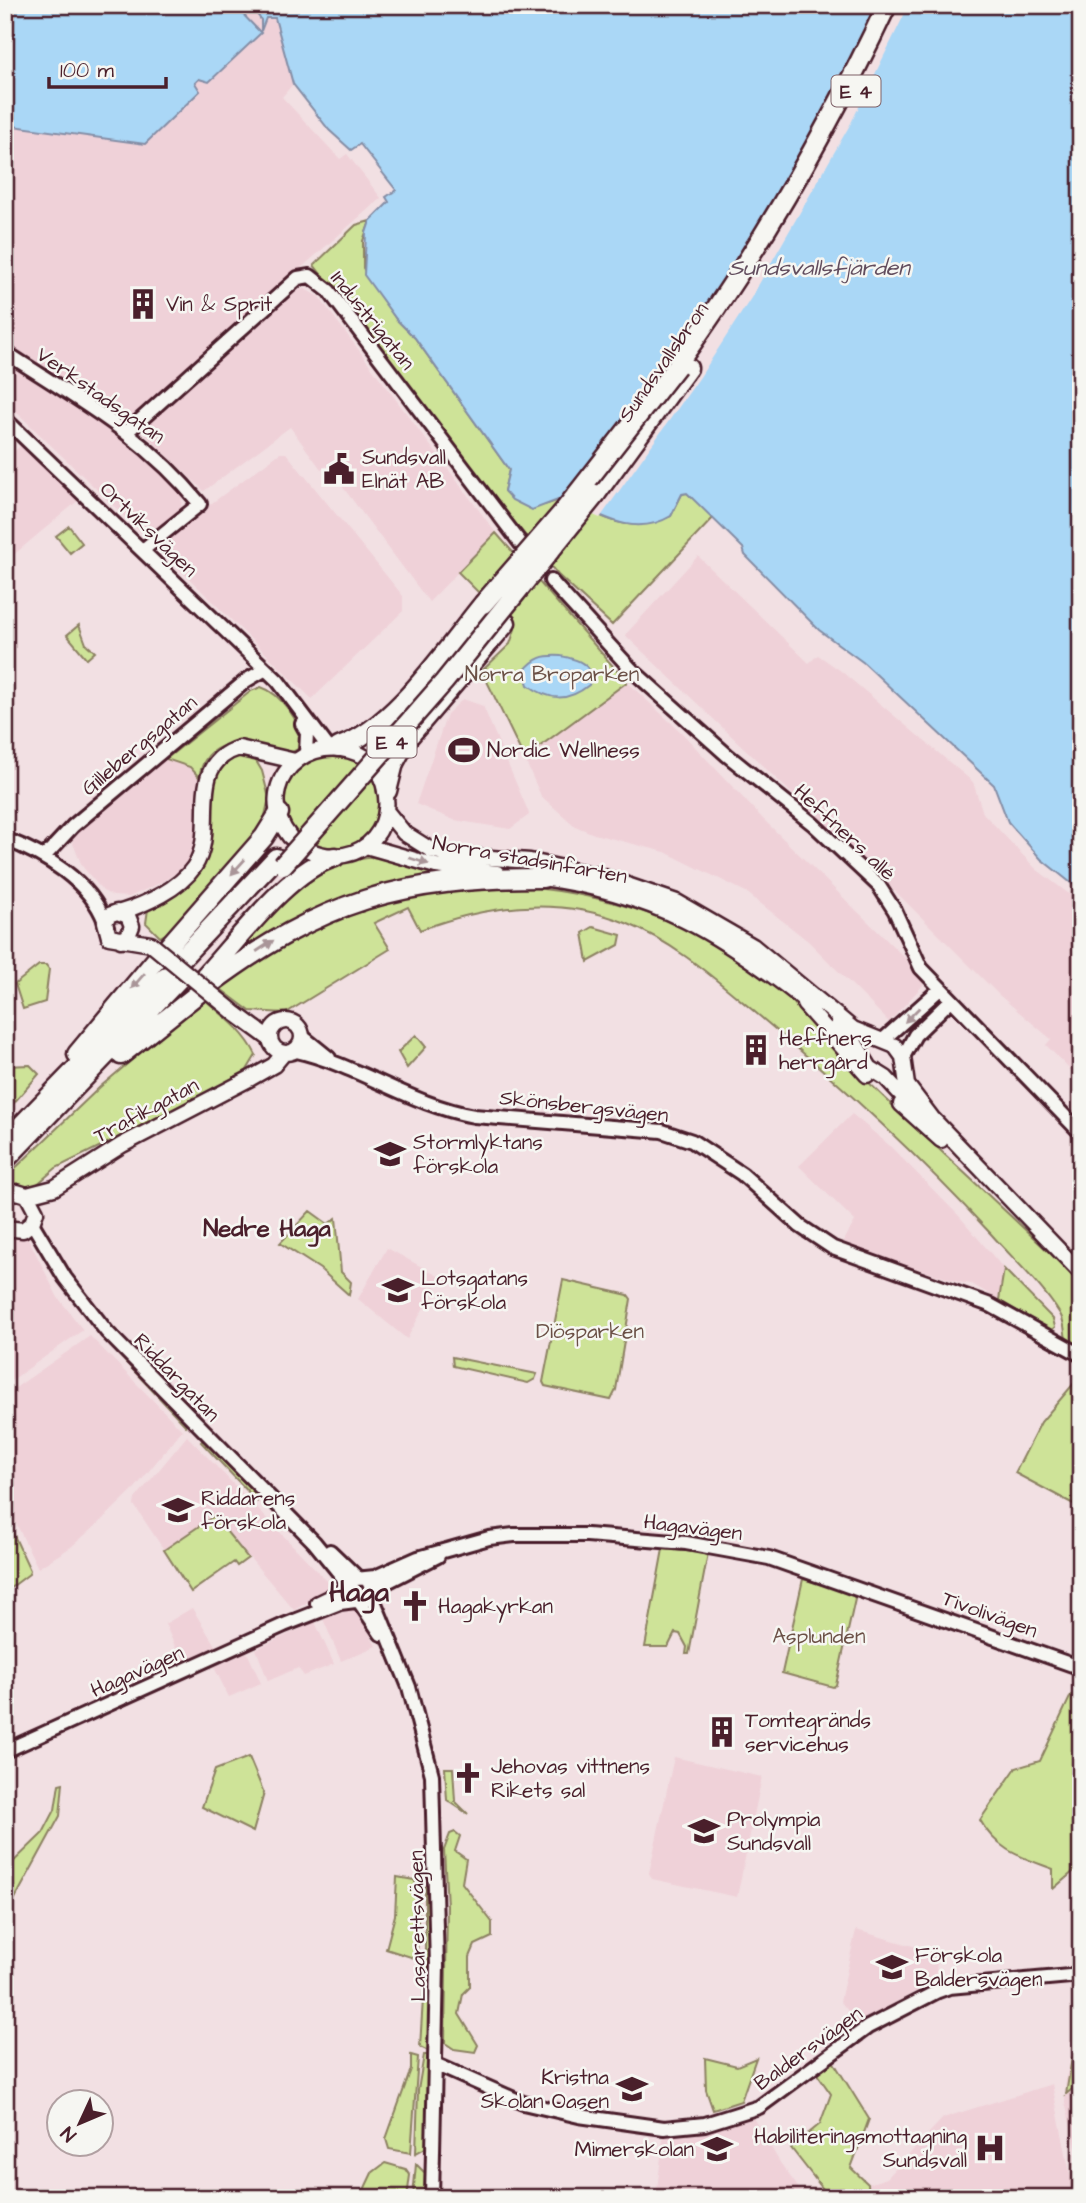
<svg xmlns="http://www.w3.org/2000/svg" width="1086" height="2203" font-family="'Architects Daughter',sans-serif">
	<style>
		.built { fill: #efd1d8 }
		.green { fill: #cee398; stroke: #8c8162; stroke-width: 2 }
		.water { fill: #aad7f6; stroke: #848da5; stroke-width: 2 }
		.pier { fill: #f2e0e3 }
		.lines { fill: none; stroke-linecap: round; stroke-linejoin: round }
		.tertiary-casing { stroke: #4a1f2b; stroke-width: 18 }
		.secondary-casing { stroke: #4a1f2b; stroke-width: 19 }
		.motorway-casing { stroke: #4a1f2b; stroke-width: 23 }
		.tertiary { stroke: #f6f6f2; stroke-width: 12 }
		.secondary { stroke: #f6f6f2; stroke-width: 14 }
		.motorway { stroke: #f6f6f2; stroke-width: 18 }
		.secondary-bridge-casing { stroke: #4a1f2b; stroke-width: 19; stroke-linecap: butt }
		.motorway-bridge-casing { stroke: #4a1f2b; stroke-width: 23; stroke-linecap: butt }
		.secondary-bridge { stroke: #f6f6f2; stroke-width: 14 }
		.motorway-bridge { stroke: #f6f6f2; stroke-width: 18 }
		.oneway { fill: #a99598 }
		.labels { text-anchor: middle; stroke-width: 5; stroke-linejoin: round; paint-order: stroke }
		.shield { fill: #f6f6f2; stroke: #7e6067; stroke-width: 2 }
		.shield-label { font-size: 19px; font-weight: bold; fill: #4a1f2b }
		.poi-label { font-size: 21px; fill: #4a1f2b; stroke: #f6f6f2; text-anchor: start }
		.street-label { font-size: 21px; fill: #4a1f2b; stroke: #f6f6f2 }
		.park-label { font-size: 21px; fill: #6b5046; stroke: #f6f6f2 }
		.water-label { font-size: 23px; font-style: italic; fill: #624d5e; stroke: #f6f6f2 }
		.quarter-label { font-size: 24px; font-weight: bold; fill: #4a1f2b; stroke: #f6f6f2 }
		.district-label { font-size: 28px; font-weight: bold; fill: #4a1f2b; stroke: #f6f6f2 }
	</style>
	<rect width="100%" height="100%" fill="#f2e0e3"/>
	<filter id="ink" filterUnits="userSpaceOnUse"><feTurbulence type="fractalNoise" baseFrequency=".0143" numOctaves="2"/><feDisplacementMap in="SourceGraphic" scale="14" xChannelSelector="R" yChannelSelector="G"/><feConvolveMatrix kernelMatrix="1 2 1 2 8 2 1 2 1" color-interpolation-filters="sRGB"/></filter>
	<g filter="url(#ink)">
		<path class="built" d="M234,5H251L261,20L259,28L266,18L274,17L293,84L282,97L340,159L347,154L381,198L133,415L120,418L114,412L112,415L5,345V125L145,144L200,91L195,83L200,78L209,82L261,33Z
			M305,289L319,297L496,533L429,602L327,466L321,469L290,427L204,491L145,434L147,423L298,290Z
			M5,358L116,433L160,470L182,493L181,509L146,537L5,401Z
			M22,444L80,499L5,562V460Z
			M280,453H286L403,596V611L312,699L157,547L163,539Z
			M698,556L809,663L818,655L841,671L973,782L983,813L1036,869L1081,903L1080,1080L1046,1045L1051,1039L999,995L901,897L625,635Z
			M627,682L681,732L762,818L905,958L924,984L889,1022L808,941L746,892L665,852L594,834L575,826L541,796L524,758Z
			M463,699L483,706L528,811L529,815L510,829L454,820L416,804L447,714Z
			M166,759L190,767L199,777L195,851L178,872L160,883L129,897L113,896L103,891L82,866L72,841L80,831Z
			M852,1114L890,1146L960,1217L1004,1269L999,1300L972,1284L958,1282L842,1244L855,1221L799,1166Z
			M24,1237L28,1238L57,1296L83,1330L5,1385V1245L13,1239Z
			M387,1248L440,1277L407,1339L358,1299Z
			M90,1336L182,1430L136,1487L102,1520L71,1547L38,1568L5,1501V1395Z
			M187,1436L329,1583V1590L294,1610L214,1516L164,1550L134,1505L135,1499Z
			M192,1608L216,1647L183,1664L165,1624Z
			M352,1609L359,1614L376,1646L341,1661L323,1619Z
			M315,1622L334,1664L304,1676L298,1668L268,1681L256,1649Z
			M247,1652L261,1683L229,1697L214,1667Z
			M674,1757L762,1777L737,1897L652,1879L649,1873Z
			M856,1930L938,1953L935,1981L858,2023L840,2001Z
			M1081,2028V2157H1078L1065,2102L1066,2077Z
			M1052,2084L1075,2198H869L868,2184L887,2178L943,2118Z
			M752,2116L781,2164L806,2198H656L664,2133L688,2131Z"/>
		<path class="green" d="M370,221L363,241V268L396,319L415,338L509,470L504,491C523,512 539,509 563,498C607,517 624,536 671,516L682,494L687,493L714,517L612,625L558,575L479,479L314,265L356,225Z
			M69,526L82,543L70,553L56,536Z
			M496,533L627,682L524,758L482,671L510,644L515,629L458,572Z
			M79,625L86,644L95,652L87,659L67,635Z
			M261,687C280,693 301,722 302,741L298,749L287,755C255,745 208,729 199,777L190,767L166,759L251,691Z
			M285 802a48 48 0 1 1 96 0a48 48 0 1 1-96 0Z
			M233,756L256,761L262,771L269,798L262,829L176,928L160,937L146,923L148,909C165,897 192,884 203,866C224,830 193,784 233,756Z
			M374,857L395,858L422,871L457,874L374,887L324,907L225,964L286,894L334,863Z
			M498,885C598,890 693,919 772,983C805,1010 831,1045 861,1075C933,1145 1008,1212 1081,1283V1349L1066,1339C1064,1330 1065,1322 1060,1314C1042,1285 1014,1260 991,1234C918,1155 839,1082 756,1013C716,980 676,943 626,923C558,896 487,905 420,930L408,907L374,923L390,949L286,1013L250,1011L218,987L290,938L393,896Z
			M593,927L621,935L619,945L588,962L583,933Z
			M39,965H46L49,969L45,1002L23,1009L15,984Z
			M204,999C224,1016 245,1032 256,1055L247,1070L231,1082L56,1168L35,1186L5,1189V1178L100,1087Z
			M416,1035L426,1047L407,1068L398,1052Z
			M30,1065L39,1074L5,1113V1066Z
			M310,1211L328,1224L336,1218L341,1272L351,1282L349,1295L320,1269L280,1243Z
			M1004,1269L1053,1319L1055,1327L1050,1331L999,1300Z
			M563,1280L628,1295L631,1299L616,1390L611,1400L545,1386L543,1382Z
			M97,1332L102,1334L184,1419L185,1425Z
			M452,1357L537,1374L535,1379L528,1383L453,1366Z
			M1081,1375V1508L1015,1473L1041,1422Z
			M204,1439L259,1495L257,1501L201,1442Z
			M5,1516L30,1570L29,1574L5,1592Z
			M214,1516L248,1558L237,1566L234,1562L191,1592L164,1550Z
			M663,1549L708,1553L689,1654H686L687,1647L680,1634L675,1633L668,1647H645Z
			M803,1579L853,1594L855,1599L836,1685L833,1687L782,1673Z
			M1071,1695L1081,1700V1865L1053,1889V1869C1021,1857 997,1851 980,1820L1016,1768L1040,1761Z
			M249,1757L264,1793L253,1832L202,1807L215,1770Z
			M445,1768H453L455,1801L468,1814L447,1800Z
			M63,1783L60,1816L5,1917V1870L43,1833L55,1810L59,1784Z
			M455,1832L460,1836L455,1851L466,1859L462,1883L492,1922V1937L475,1945L470,1957V1987L463,1994L459,2014L478,2045L475,2052L454,2049L445,2043L447,1906L444,1850L450,1834Z
			M397,1877L414,1880L419,1889L417,1959L386,1949L395,1915Z
			M425,1886L431,1913L428,2051L420,2047L425,1967Z
			M411,2055L418,2057L411,2153L389,2149L386,2139L411,2069Z
			M424,2055H429L428,2137L425,2148L416,2153L418,2090Z
			M705,2058L737,2066L756,2058L741,2101L713,2110L706,2090Z
			M1072,2058L1081,2062V2082L1066,2094Z
			M833,2061L869,2119L851,2168L868,2184L869,2198H830L791,2148L820,2124L831,2094L817,2074Z
			M385,2163L406,2169L410,2175L407,2198H368L363,2192L372,2173Z
			M416,2164L425,2173L424,2195L413,2197Z"/>
		<path class="water" d="M5,5H234L261,33L209,82L199,79L195,83L200,91L145,144L5,125Z
			M251,5H1081V891L1041,859L1008,822L994,785L864,663L819,630L745,555L743,548L687,493L682,494L671,516C633,539 599,514 563,498L532,510L512,500L504,491L509,470L415,338L396,319L364,275L366,233L370,221L389,202L386,197L396,190L360,144L351,150L329,130L293,84L275,18H266L261,31V20Z
			M561,656C575,659 585,661 592,674L589,685C568,702 550,701 528,685L524,671C535,657 544,655 561,656Z"/>
		<path class="pier" d="M881,5H909L851,123L751,298L700,377L600,518L565,503L674,361L777,201Z"/>
		<g class="lines">
			<defs>
				<path id="tertiary" d="M5,352C78,400 144,435 200,504L144,549
					M5,419L278,681L328,747
					M127,432L298,278L310,276L329,291L525,549
					M551,581L631,669L727,755L813,824L879,886L895,911L921,968L1081,1133
					M302,724L307,733L306,753
					M5,839C44,854 90,881 105,922
					M44,857L73,826L247,680L264,670
					M303,1037L329,1058
					M884,1039L940,989
					M296,1051C358,1065 411,1105 474,1116L662,1131L692,1141L742,1174L800,1226L833,1248L990,1305L1081,1355
					M903,1057L915,1035L951,1000
					M32,1223L65,1278L107,1332L314,1542L349,1585
					M330,1551L358,1578
					M367,1580L372,1588L371,1597L362,1603L353,1600L348,1588L356,1579L375,1577L418,1558L489,1538L514,1535H587L686,1543L769,1558L1081,1668
					M372,1594L387,1582L438,1556
					M372,1596L409,1687L432,1775L437,1966L432,2198
					M317,1603L348,1588
					M360,1603L381,1634
					M5,1751L284,1625L340,1603L355,1601
					M437,2065L523,2103L579,2116L664,2128L705,2124L759,2107L868,2027L938,1991L949,1987L1081,1975"/>
				<path id="secondary" d="M387,812L404,833L431,850L452,855L530,861L601,876L677,902L753,946L853,1029L895,1046L903,1057L907,1085L932,1118L1081,1273
					M290,837C249,785 309,726 365,757
					M366,846L436,866L497,873
					M304,848C362,877 409,820 375,766
					M535,877C653,892 722,933 813,1007
					M121,912C146,904 179,889 194,867C220,829 183,765 239,748L295,761
					M121,940L128,936L132,926L128,916L117,912L109,915L105,922L109,937L151,944
					M804,1004L867,1075
					M236,1014L270,1039
					M270 1037a16 16 0 1 1 32 0a16 16 0 1 1-32 0Z
					M837,1026L853,1040L870,1068L886,1078L913,1107
					M901,1104L941,1140
					M5,1195L17,1192L27,1195L36,1212L32,1223L23,1230L5,1228
					M27,1195L54,1188L122,1145L251,1078L274,1065L284,1053"/>
				<path id="motorway" d="M669,376C753,260 826,135 887,5
					M596,494L688,368
					M339,747C395,728 446,649 483,604
					M387,791L394,763L407,739L506,623
					M166,949L264,837L279,813
					M180,960L276,858
					M202,979C236,943 289,869 335,857
					M209,985C323,900 401,878 543,878
					M77,1054L158,957
					M121,1055L200,992
					M5,1142L166,976
					M5,1160L182,976"/>
			</defs>
			<use href="#tertiary" class="tertiary-casing"/>
			<use href="#secondary" class="secondary-casing"/>
			<use href="#motorway" class="motorway-casing"/>
			<use href="#tertiary" class="tertiary"/>
			<use href="#secondary" class="secondary"/>
			<use href="#motorway" class="motorway"/>
			<defs>
				<path id="secondary-bridge" d="M151,944L236,1014"/>
				<path id="motorway-bridge" d="M483,604L562,513L677,366
					M283,865L444,682L596,494"/>
			</defs>
			<use href="#secondary-bridge" class="secondary-bridge-casing"/>
			<use href="#motorway-bridge" class="motorway-bridge-casing"/>
			<use href="#secondary-bridge" class="secondary-bridge"/>
			<use href="#motorway-bridge" class="motorway-bridge"/>
		</g>
		<defs><path id="oneway-solid" d="M-6-.8H1V-3.2L6.5 0L1 3.2V.8H-6Z" transform="scale(1.75)"/></defs>
		<g class="oneway">
			<use href="#oneway-solid" transform="translate(419 861) rotate(18)"/>
			<use href="#oneway-solid" transform="translate(238 867) rotate(132)"/>
			<use href="#oneway-solid" transform="translate(265 946) rotate(-33)"/>
			<use href="#oneway-solid" transform="translate(138 981) rotate(131)"/>
			<use href="#oneway-solid" transform="translate(912 1015) rotate(135)"/>
		</g>
	</g>
	<defs>
		<symbol id="building-bare" viewBox="-9 -9 18 18"><path d="M-4-6H4V6H1V3H-1V6H-4ZM-2.5-4.3h1.7v1.8h-1.7ZM.8-4.3h1.7v1.8H.8ZM-2.5-1h1.7V.8h-1.7ZM.8-1h1.7V.8H.8Z" fill="#4a1f2b" stroke="#f6f6f2" stroke-width="2.5" paint-order="stroke"/></symbol>
		<symbol id="civic-bare" viewBox="-9 -9 18 18"><path d="M-.6-6.5H3V-4.5H.6V-3L4-1V1h2V6H-6V1h2V-1L-.6-3ZM-1.2 2.5V6h2.4V2.5Z" fill="#4a1f2b" stroke="#f6f6f2" stroke-width="2.5" paint-order="stroke"/></symbol>
		<symbol id="stadium-bare" viewBox="-9 -9 18 18"><path d="M0-5a6.5 5 0 1 0 0 10a6.5 5 0 1 0 0-10ZM-3.5-1.8h7v3.6h-7Z" fill="#4a1f2b" stroke="#f6f6f2" stroke-width="2.5" paint-order="stroke"/></symbol>
		<symbol id="school-bare" viewBox="-9 -9 18 18"><path d="M0-5L7-2L0 1L-7-2ZM-4 1L0 2.5L4 1V4Q0 6-4 4Z" fill="#4a1f2b" stroke="#f6f6f2" stroke-width="2.5" paint-order="stroke"/></symbol>
		<symbol id="church-bare" viewBox="-9 -9 18 18"><path d="M-1.2-6h2.4v3.5h3.3v2.4h-3.3V6h-2.4V-.1h-3.3v-2.4h3.3Z" fill="#4a1f2b" stroke="#f6f6f2" stroke-width="2.5" paint-order="stroke"/></symbol>
		<symbol id="hospital-bare" viewBox="-9 -9 18 18"><path d="M-5-5h3v3.5h4V-5h3V5h-3V1.5h-4V5h-3Z" fill="#4a1f2b" stroke="#f6f6f2" stroke-width="2.5" paint-order="stroke"/></symbol>
	</defs>
	<g fill-rule="evenodd">
		<use href="#building-bare" x="121" y="282" width="44" height="44"/>
		<use href="#civic-bare" x="317" y="447" width="44" height="44"/>
		<use href="#stadium-bare" x="442" y="728" width="44" height="44"/>
		<use href="#building-bare" x="734" y="1028" width="44" height="44"/>
		<use href="#school-bare" x="368" y="1132" width="44" height="44"/>
		<use href="#school-bare" x="376" y="1268" width="44" height="44"/>
		<use href="#school-bare" x="156" y="1488" width="44" height="44"/>
		<use href="#church-bare" x="393" y="1584" width="44" height="44"/>
		<use href="#building-bare" x="700" y="1710" width="44" height="44"/>
		<use href="#church-bare" x="446" y="1756" width="44" height="44"/>
		<use href="#school-bare" x="682" y="1809" width="44" height="44"/>
		<use href="#school-bare" x="870" y="1945" width="44" height="44"/>
		<use href="#school-bare" x="610" y="2067" width="44" height="44"/>
		<use href="#hospital-bare" x="968" y="2126" width="44" height="44"/>
		<use href="#school-bare" x="695" y="2127" width="44" height="44"/>
	</g>
	<g class="labels">
		<g class="shield">
			<rect x="831.5" y="75.5" width="49" height="31" rx="5"/>
			<rect x="367.5" y="726.5" width="49" height="31" rx="5"/>
		</g>
		<g class="shield-label">
			<text x="856" y="98">E 4</text>
			<text x="392" y="749">E 4</text>
		</g>
		<g class="poi-label">
			<text x="166" y="311">Vin &amp; Sprit</text>
			<text x="362" y="464">Sundsvall<tspan x="362" dy="24">Elnät AB</tspan></text>
			<text x="487" y="757">Nordic Wellness</text>
			<text x="779" y="1045">Heffners<tspan x="779" dy="24">herrgård</tspan></text>
			<text x="413" y="1149">Stormlyktans<tspan x="413" dy="24">förskola</tspan></text>
			<text x="421" y="1285">Lotsgatans<tspan x="421" dy="24">förskola</tspan></text>
			<text x="201" y="1505">Riddarens<tspan x="201" dy="24">förskola</tspan></text>
			<text x="438" y="1613">Hagakyrkan</text>
			<text x="745" y="1727">Tomtegränds<tspan x="745" dy="24">servicehus</tspan></text>
			<text x="491" y="1773">Jehovas vittnens<tspan x="491" dy="24">Rikets sal</tspan></text>
			<text x="727" y="1826">Prolympia<tspan x="727" dy="24">Sundsvall</tspan></text>
			<text x="915" y="1962">Förskola<tspan x="915" dy="24">Baldersvägen</tspan></text>
			<text x="609" y="2084" text-anchor="end">Kristna<tspan x="609" dy="24">Skolan Oasen</tspan></text>
			<text x="967" y="2143" text-anchor="end">Habiliteringsmottagning<tspan x="967" dy="24">Sundsvall</tspan></text>
			<text x="694" y="2156" text-anchor="end">Mimerskolan</text>
		</g>
		<g class="street-label">
			<text transform="translate(373 320) rotate(51)" y="7">Industrigatan</text>
			<text transform="translate(663 362) rotate(-55)" y="7">Sundsvallsbron</text>
			<text transform="translate(101 395) rotate(35)" y="7">Verkstadsgatan</text>
			<text transform="translate(149 529) rotate(44)" y="7">Ortviksvägen</text>
			<text transform="translate(139 745) rotate(-40)" y="7">Gillebergsgatan</text>
			<text transform="translate(845 832) rotate(43)" y="7">Heffners allé</text>
			<text transform="translate(530 859) rotate(10)" y="7">Norra stadsinfarten</text>
			<text transform="translate(584 1106) rotate(6)" y="7">Skönsbergsvägen</text>
			<text transform="translate(146 1110) rotate(-28)" y="7">Trafikgatan</text>
			<text transform="translate(177 1377) rotate(46)" y="7">Riddargatan</text>
			<text transform="translate(693 1527) rotate(7)" y="7">Hagavägen</text>
			<text transform="translate(990 1614) rotate(20)" y="7">Tivolivägen</text>
			<text transform="translate(137 1671) rotate(-24)" y="7">Hagavägen</text>
			<text transform="translate(417 1926) rotate(-91)" y="7">Lasarettsvägen</text>
			<text transform="translate(808 2048) rotate(-36)" y="7">Baldersvägen</text>
		</g>
		<g class="park-label">
			<text x="552" y="681">Norra Broparken</text>
			<text x="590" y="1338">Diösparken</text>
			<text x="819" y="1643">Asplunden</text>
		</g>
		<g class="water-label">
			<text x="819" y="275">Sundsvallsfjärden</text>
		</g>
		<g class="quarter-label">
			<text x="267" y="1236">Nedre Haga</text>
		</g>
		<g class="district-label">
			<text x="359" y="1601">Haga</text>
		</g>
	</g>
	<rect width="1086" height="2203" fill="none" stroke="#f6f6f2" stroke-width="28"/>
	<rect x="14" y="14" width="1058" height="2175" fill="none" stroke="#4a1f2b" stroke-width="2.5" filter="url(#ink)"/>
	<g transform="translate(80 2123) rotate(226)"><circle r="33" fill="#f6f6f2" stroke="#b1a0a2" stroke-width="2"/>
	<path d="M0-5L12 26L0 18L-12 26Z" fill="#4a1f2b"/>
	<text y="-10" font-size="19" font-weight="bold" text-anchor="middle" fill="#4a1f2b">N</text>
	</g>
	<path d="M49 77v10h117v-10" fill="none" stroke="#4a1f2b" stroke-width="3.5"/>
	<text x="60" y="77" font-size="21" fill="#4a1f2b" stroke="#f6f6f2" stroke-width="5" paint-order="stroke">100 m</text>
</svg>
